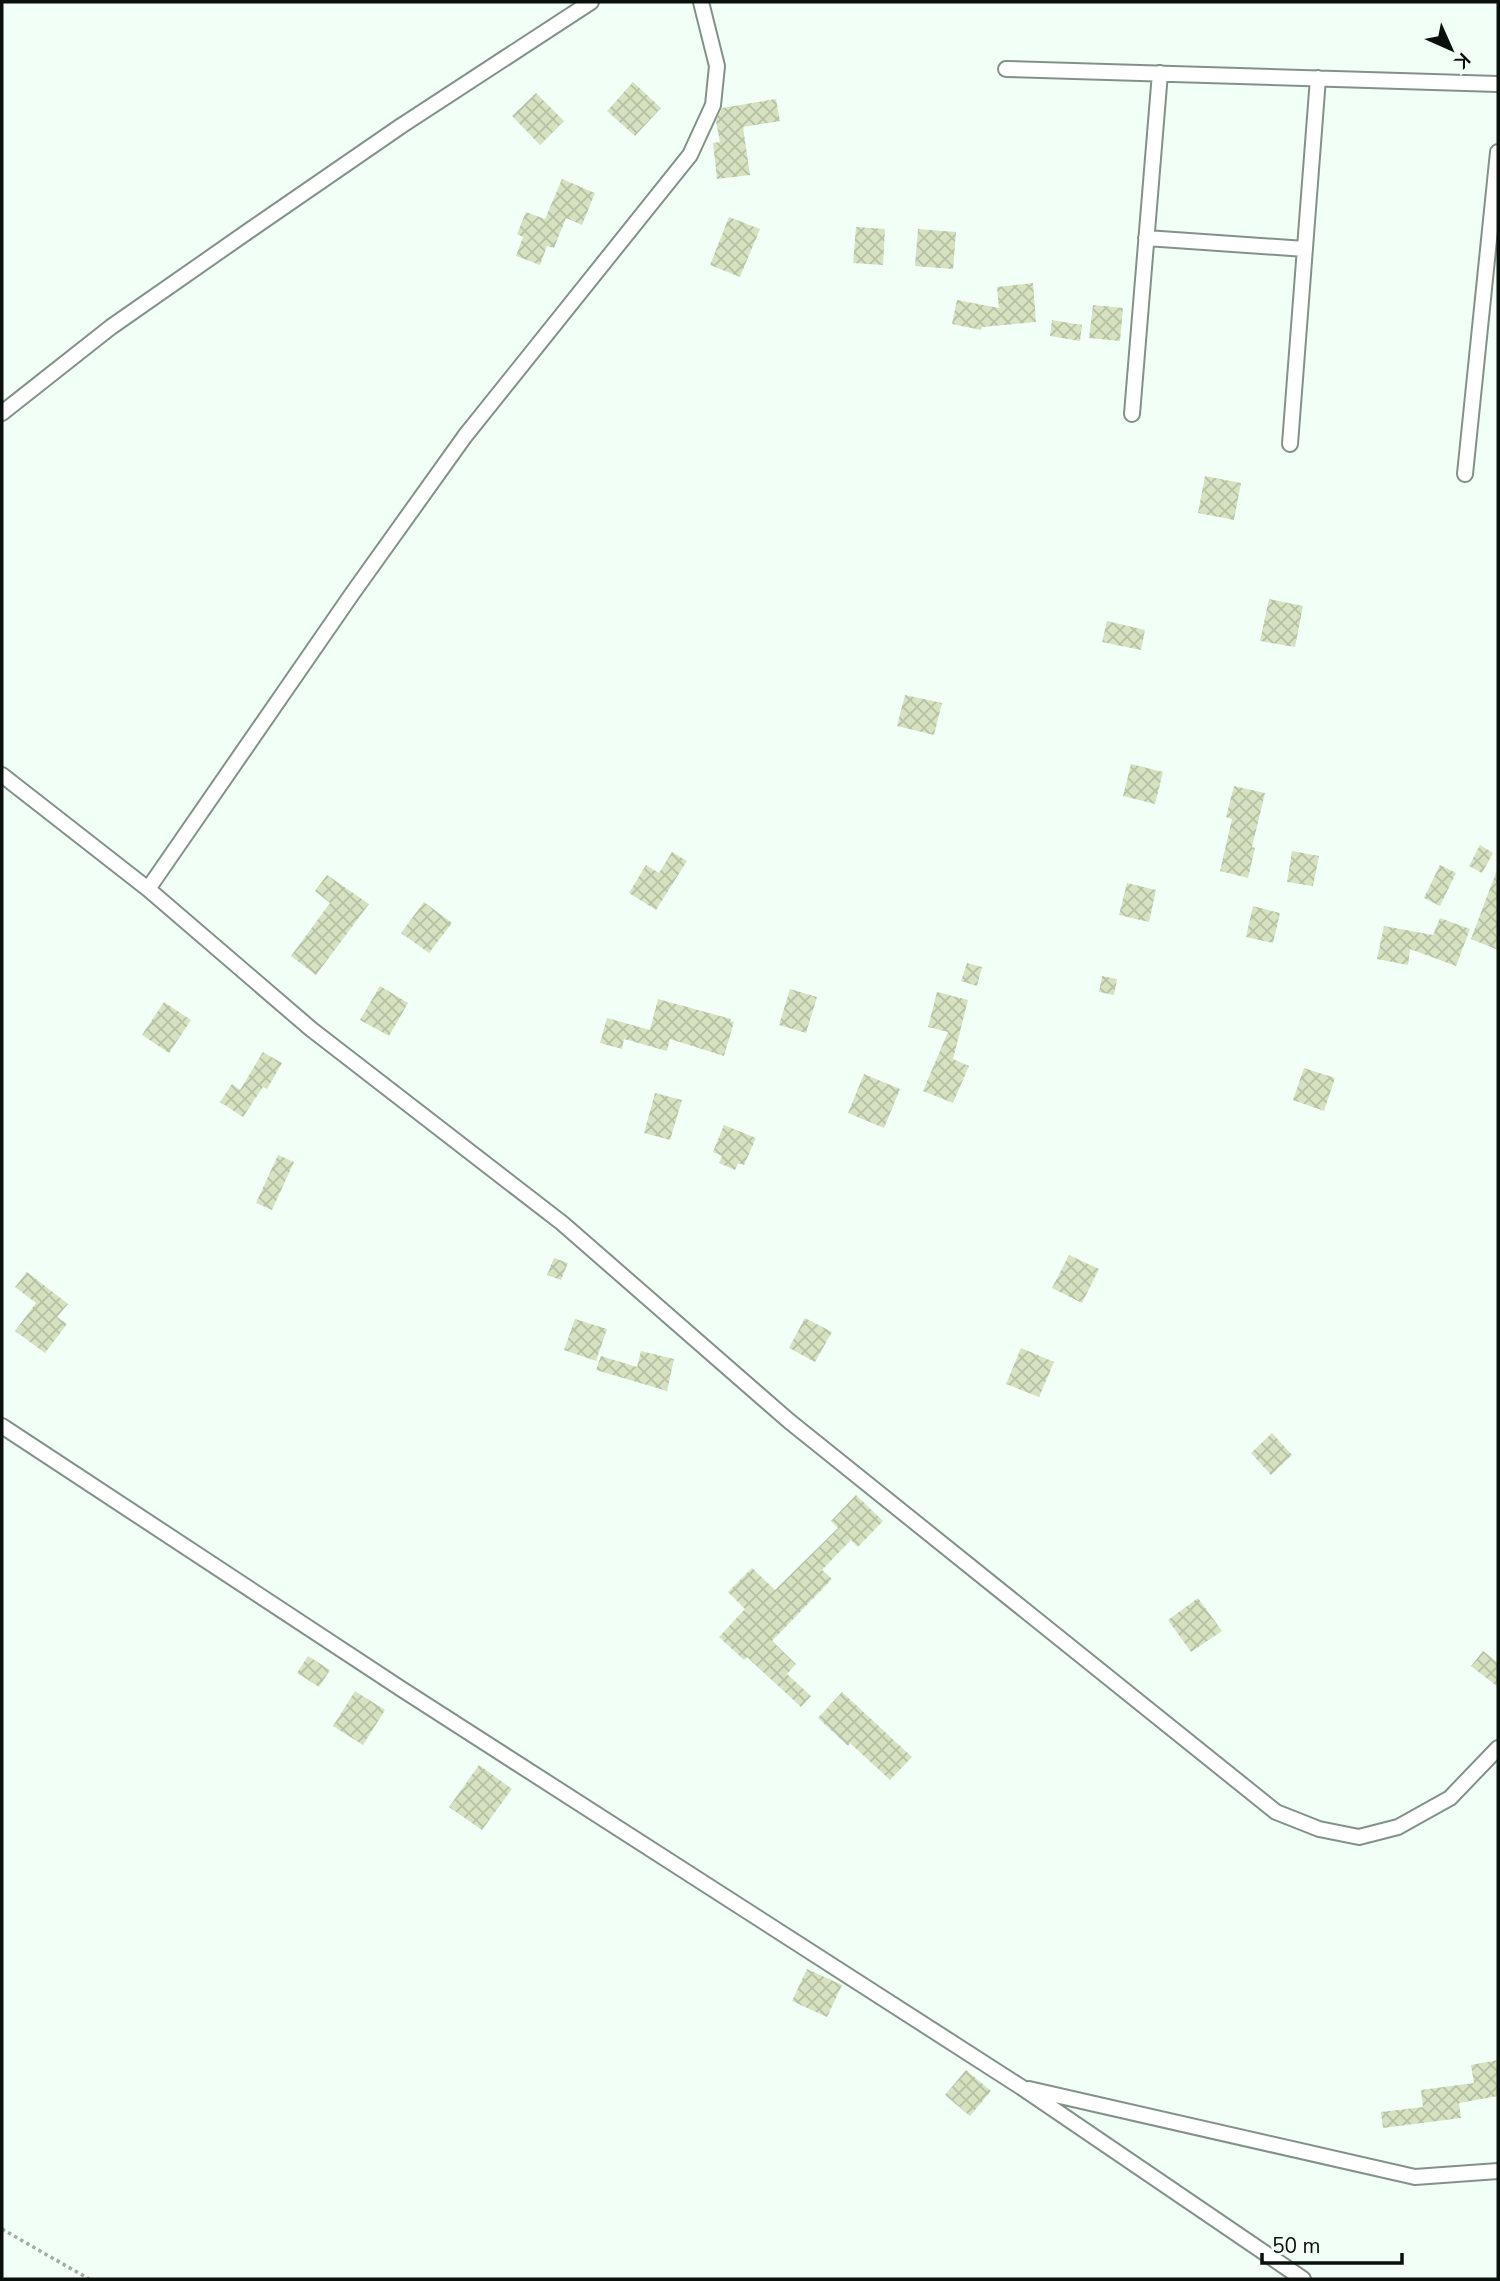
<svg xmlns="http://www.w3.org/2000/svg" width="1500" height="2281" font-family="'Nunito Sans',sans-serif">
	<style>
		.building { fill: url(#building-cross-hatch) }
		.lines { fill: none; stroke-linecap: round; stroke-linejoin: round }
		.street-casing { stroke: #839288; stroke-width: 18 }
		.path { stroke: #a3ada6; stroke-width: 3.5; stroke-dasharray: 3.5 3.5; stroke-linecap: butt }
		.street { stroke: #fff; stroke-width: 14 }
	</style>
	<defs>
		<pattern id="building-cross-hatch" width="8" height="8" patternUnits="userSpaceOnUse" patternTransform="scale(1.75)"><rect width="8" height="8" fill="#d6e1c0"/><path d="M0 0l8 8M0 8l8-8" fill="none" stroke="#b6c0a4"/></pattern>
	</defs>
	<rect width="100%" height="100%" fill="#f2fff6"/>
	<path class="building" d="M633,82L661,108L635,136L607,111Z
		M536,93L564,121L540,145L512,116Z
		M776,99L780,121L743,127L750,175L717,179L713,143L720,142L716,121L722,108Z
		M562,179L595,193L582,225L566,218L554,248L547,246L540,265L516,256L523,237L517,234L526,212L545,219Z
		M729,217L760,229L740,277L710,265Z
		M856,227L885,229L883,265L853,263Z
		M918,229L956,232L953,269L915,266Z
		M1033,283L1036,322L982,327L981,330L952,324L957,300L999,308L997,287Z
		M1093,305L1123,308L1120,341L1089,338Z
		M1052,320L1082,325L1080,341L1050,336Z
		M1205,476L1241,483L1234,520L1198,513Z
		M1269,599L1303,606L1295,647L1260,641Z
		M1107,621L1145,630L1141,650L1102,642Z
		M905,695L942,703L934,735L897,726Z
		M1131,764L1163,772L1155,804L1123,796Z
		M1234,786L1265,793L1252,847L1255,848L1248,878L1220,871L1232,819L1226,817Z
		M1480,845L1493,853L1482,873L1469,866Z
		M1292,851L1319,856L1313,886L1287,882Z
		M672,852L687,861L656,910L629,893L646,865L659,873Z
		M1440,865L1456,873L1440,906L1424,898Z
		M1497,870H1498V950L1471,939Z
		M327,875L369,904L316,975L291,956L330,903L315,891Z
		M1127,883L1156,890L1149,922L1119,915Z
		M424,902L452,923L429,953L401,933Z
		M1253,906L1280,913L1273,943L1246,937Z
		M1440,918L1470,929L1456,966L1410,949L1408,965L1377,959L1384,926L1433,935Z
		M967,963L982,967L977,986L961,981Z
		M1102,976L1117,979L1114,995L1099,992Z
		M380,986L408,1003L389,1036L360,1020Z
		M790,989L817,997L806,1033L779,1025Z
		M937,992L968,1000L953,1059L969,1066L953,1103L923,1091L948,1032L928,1027Z
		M658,999L731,1019L730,1021L734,1022L724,1056L670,1039L667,1051L624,1039L622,1049L600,1043L607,1018L650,1030Z
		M164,1002L191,1020L169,1053L142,1035Z
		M263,1052L282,1063L267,1089L263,1087L243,1117L220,1102L232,1084L240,1090Z
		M1304,1068L1335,1078L1324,1111L1293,1100Z
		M864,1074L900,1089L884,1128L848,1113Z
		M655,1093L682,1100L670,1140L644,1133Z
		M724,1125L756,1138L744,1165L738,1163L735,1170L719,1163L722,1156L713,1152Z
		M278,1155L294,1162L272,1210L256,1203Z
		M1069,1255L1099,1269L1082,1303L1052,1288Z
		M554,1258L568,1263L561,1280L547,1275Z
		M27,1272L68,1304L57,1317L67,1324L45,1353L15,1331L36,1303L15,1287Z
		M805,1318L832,1332L815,1362L789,1348Z
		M575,1319L607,1329L596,1361L564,1350Z
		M1021,1348L1054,1362L1039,1397L1006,1384Z
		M641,1351L674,1359L667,1391L596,1370L601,1356L637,1367Z
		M1272,1433L1292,1455L1271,1475L1251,1453Z
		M856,1495L883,1521L858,1547L851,1540L822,1570L832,1579L772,1641L796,1664L787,1674L811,1696L801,1707L747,1657L744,1660L719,1637L745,1609L728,1592L752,1568L775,1590L838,1528L831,1521Z
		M1198,1598L1222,1631L1191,1652L1168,1620Z
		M1483,1651L1498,1663V1687L1471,1666Z
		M308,1656L330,1670L319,1687L297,1673Z
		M355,1691L385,1710L363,1745L333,1726Z
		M842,1692L912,1757L890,1780L850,1743L848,1746L818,1718Z
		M479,1765L512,1789L482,1830L449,1807Z
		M807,1969L842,1985L827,2017L792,2001Z
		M1498,2060V2096L1459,2103L1461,2118L1383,2128L1381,2112L1423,2107L1421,2090L1474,2083L1471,2065Z
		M966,2070L991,2091L970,2116L945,2095Z"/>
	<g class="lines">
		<defs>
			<path id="street" d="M1006,69L1498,84
				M1146,238L1305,249
				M2,413L111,327L250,230L401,126L591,2
				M1132,414L1160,73
				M1290,444L1318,78
				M1465,474L1498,152
				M2,775L148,889L311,1029L562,1223L789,1421L1276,1812L1319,1829L1359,1837L1398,1827L1450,1798L1498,1748
				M148,889L352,594L465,436L690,155L713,105L717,66L701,2
				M2,1426L403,1690L1021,2087L1303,2279
				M1029,2089L1415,2177L1498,2171"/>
		</defs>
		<use href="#street" class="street-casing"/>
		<path class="path" d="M2,2229L89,2279"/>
		<use href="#street" class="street"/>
	</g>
	<rect width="1500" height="2281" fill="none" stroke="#0a100c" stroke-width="7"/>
	<g transform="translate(1451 49) rotate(135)" stroke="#f2fff6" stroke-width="5" paint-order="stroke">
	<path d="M0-5L12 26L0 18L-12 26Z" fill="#0a100c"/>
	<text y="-10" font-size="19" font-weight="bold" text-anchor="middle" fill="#0a100c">K</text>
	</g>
	<path d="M1262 2253v10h140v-10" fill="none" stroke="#0a100c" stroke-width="3.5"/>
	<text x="1272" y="2253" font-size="21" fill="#0a100c" stroke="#f2fff6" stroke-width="5" paint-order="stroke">50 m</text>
</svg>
